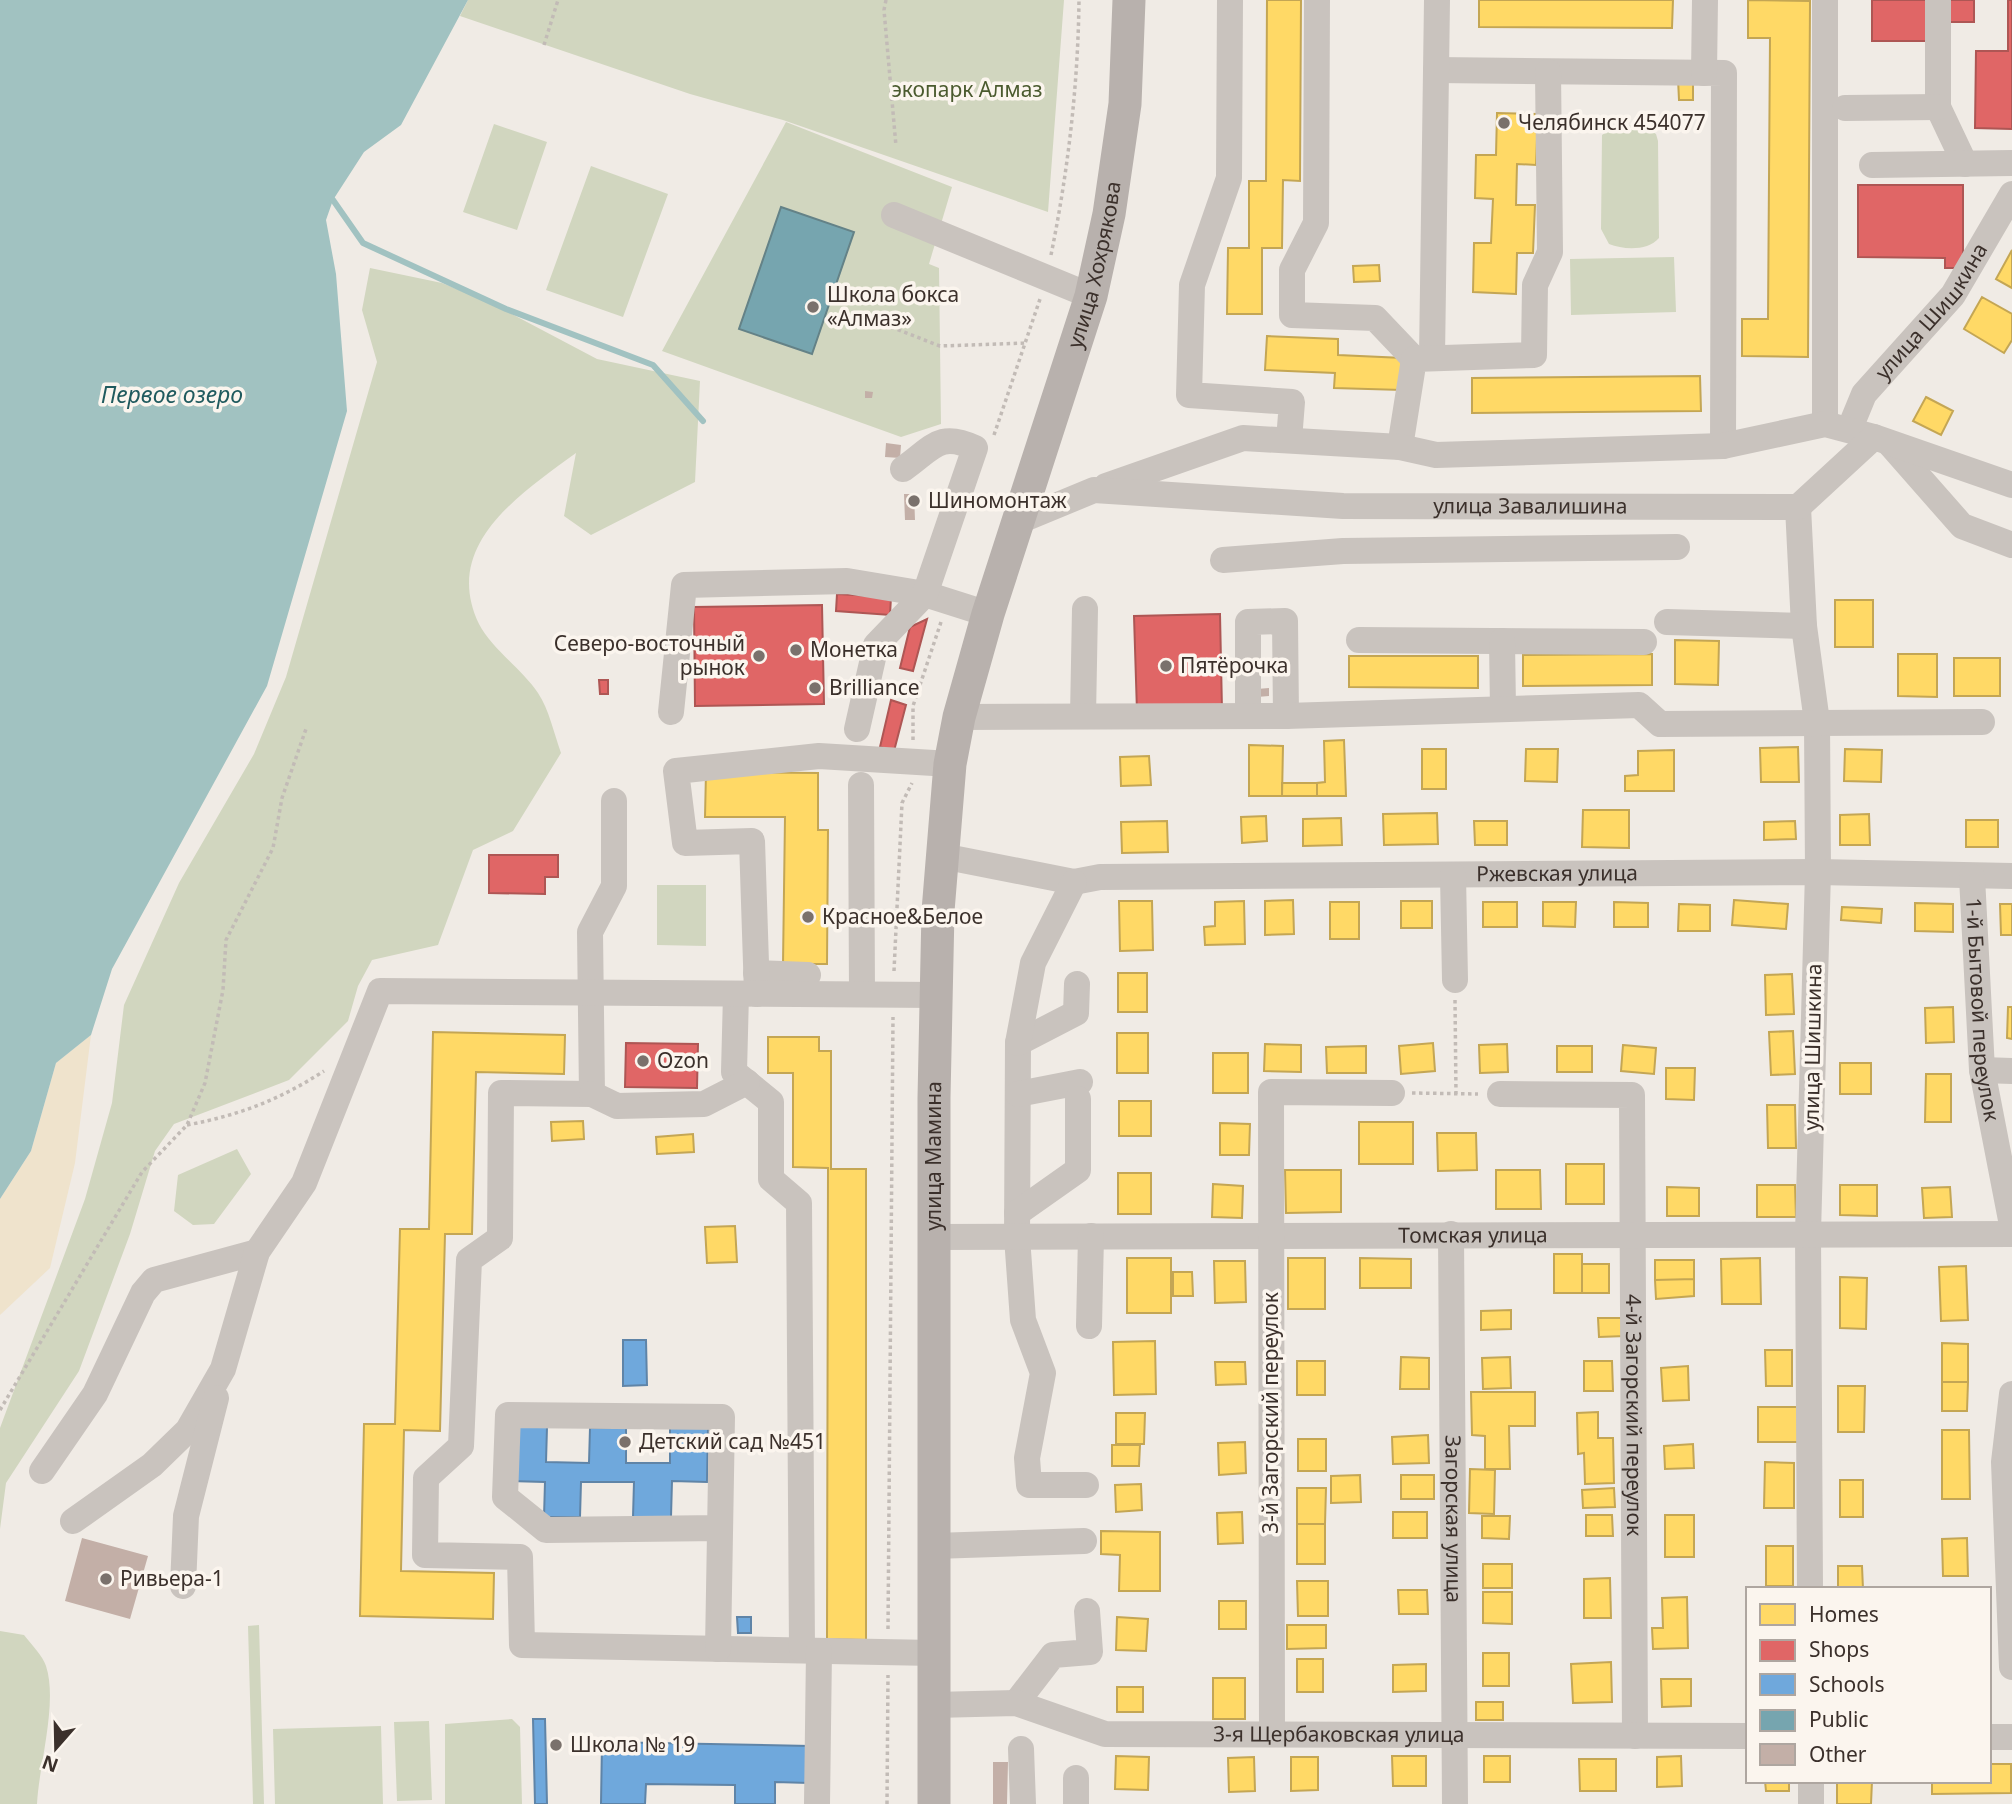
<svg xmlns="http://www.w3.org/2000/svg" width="2012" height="1804" font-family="'Noto Sans',sans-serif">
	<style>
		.green { fill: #d1d6bf }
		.sand { fill: #efe3cc }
		.water { fill: #a1c2c1 }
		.homes { fill: #ffd966; stroke: #c4a654; stroke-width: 2 }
		.shops { fill: #e06666; stroke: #ae5654; stroke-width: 2 }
		.schools { fill: #6fa8dc; stroke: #5f84a7; stroke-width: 2 }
		.public { fill: #76a5af; stroke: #648287; stroke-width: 2 }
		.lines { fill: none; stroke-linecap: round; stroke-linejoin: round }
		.stream { stroke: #a1c2c1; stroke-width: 6 }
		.building { fill: #c3afa7 }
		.path { stroke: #c2bbb6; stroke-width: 3.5; stroke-dasharray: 3.5 3.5; stroke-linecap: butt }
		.minor { stroke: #c9c3be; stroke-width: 26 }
		.major { stroke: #b8b1ad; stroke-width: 33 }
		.poi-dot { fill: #7a716c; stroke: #fbf5ee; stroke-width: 2.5 }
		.labels { text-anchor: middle; stroke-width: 7; stroke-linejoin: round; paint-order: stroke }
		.park-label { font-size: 21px; fill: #4a5a2e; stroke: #fbf5ee }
		.poi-label { font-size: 21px; fill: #3b302b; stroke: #fbf5ee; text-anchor: start }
		.street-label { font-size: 21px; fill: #3b302b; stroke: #fbf5ee }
		.water-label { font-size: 23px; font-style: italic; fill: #1f5a5e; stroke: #fbf5ee }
	</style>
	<rect width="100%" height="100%" fill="#f0ebe5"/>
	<path class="green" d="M468,0H1064L1048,212L783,120L690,94L460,16Z
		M786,122L952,187L929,264L939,268L941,424L901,437L662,351Z
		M494,124L547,142L517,230L463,212Z
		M1641,125L1656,134L1658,141L1659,238C1648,251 1624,250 1609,244L1601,229L1602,135L1615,126Z
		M591,166L668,194L623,317L546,290Z
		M1674,257L1676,312L1571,315L1570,259Z
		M370,268L442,283L493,304L597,359L700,381L695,482L591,535L564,516L576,453C520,494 441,545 479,624C491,648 523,670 538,693C549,709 554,734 561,753L513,831L473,850L438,945L372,960L358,986L348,1021L289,1080L174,1124L155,1151L130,1234L79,1371L6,1483L0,1529V1428L85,1199L112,1103L124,1005L179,883L254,754L286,677L377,362L362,310Z
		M657,885H706V946L657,945Z
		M237,1149L251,1174L214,1224L193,1225L174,1211L178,1175Z
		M259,1625L264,1804H253L248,1626Z
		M0,1631L24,1635C31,1644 43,1656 46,1666C58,1703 39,1764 37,1804H0Z
		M512,1719L520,1727L522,1804H445V1724Z
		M429,1721L432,1800L397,1801L394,1722Z
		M381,1726L383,1804H275L273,1729Z"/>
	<path class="sand" d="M91,1035L75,1163L50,1268L0,1315V1199L31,1151L56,1063Z"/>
	<path class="water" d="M0,0H468L401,125L364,152L333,200L326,220L336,274L347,411L267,686L112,969L91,1035L56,1063L31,1151L0,1199Z"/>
	<path class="homes" d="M1267,0H1301L1300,181L1283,180L1282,248H1262V314H1227L1228,248H1249V181H1266Z
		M1479,0H1673L1672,28L1479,27Z
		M1748,0L1810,1L1808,357L1742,356V319H1768L1770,38H1748Z
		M1678,79H1693V100H1679Z
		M1497,113L1538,114L1536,165L1517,164L1516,205H1535L1533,253H1517L1516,294L1473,292L1474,243H1491L1493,199L1475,198L1476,155H1496Z
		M2012,250V288L1996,279Z
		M1379,265L1380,281L1354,282L1353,266Z
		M1982,297L2012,314V340L2004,353L1964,329Z
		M1267,336L1338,339V355L1403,358L1402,390L1334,388L1335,373L1265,370Z
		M1700,376L1701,411L1472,413V378Z
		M1926,397L1953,411L1941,435L1913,421Z
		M1835,600H1873V647H1835Z
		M1675,640L1719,641L1718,685L1675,684Z
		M1652,654V685L1523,686V655Z
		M1898,654H1937V697L1898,696Z
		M1349,656H1478V688L1349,687Z
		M1954,658H2000V696H1954Z
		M1344,740L1346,796H1317V783L1325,782L1324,741Z
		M1249,745L1283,746L1282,796H1249Z
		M1798,747L1799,782H1761L1760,748Z
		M1422,749H1446V789H1422Z
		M1526,749H1558L1557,782L1525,781Z
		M1845,749L1882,750L1881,782L1844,781Z
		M1674,750V791H1625V776L1638,775V751Z
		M1149,756L1151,785L1121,786L1120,757Z
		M706,772L818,773V830H828L827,964H783L785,817H705Z
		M1282,783H1317V796H1282Z
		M1583,810H1629V848L1582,847Z
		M1437,813L1438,844L1384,845L1383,814Z
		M1869,814L1870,845H1840V815Z
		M1266,816L1267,841L1242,843L1241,817Z
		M1341,818L1342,845L1303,846V819Z
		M1966,820H1998V847H1966Z
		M1167,821L1168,852L1122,853L1121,822Z
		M1474,821H1507V845H1475Z
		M1795,821L1796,839L1764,840V822Z
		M1293,900L1294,934L1265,935V901Z
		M1734,900L1788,904L1786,929L1732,925Z
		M1119,901H1152L1153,950L1120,951Z
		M1244,901L1245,944L1205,945L1204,927L1215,926V902Z
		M1401,901H1432V928H1401Z
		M1330,902H1359V939H1330Z
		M1483,902H1517V927H1483Z
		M1543,902H1576L1575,927L1543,926Z
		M1614,902L1648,903V927H1614Z
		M1915,903L1953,904V932L1915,931Z
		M1679,904L1710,905V931H1678Z
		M2000,904H2012V935H2001Z
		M1842,907L1882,909L1881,923L1841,920Z
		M1118,973H1147V1012H1118Z
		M1792,974L1794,1014L1766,1015L1765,975Z
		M1953,1007L1954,1042L1926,1043L1925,1008Z
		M2008,1007H2012V1039L2007,1038Z
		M1793,1031L1795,1074L1771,1075L1769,1032Z
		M433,1032L565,1035L564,1074L476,1072L472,1234H445L440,1431L404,1430L401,1571L494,1573L493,1619L360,1616L364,1424H395L400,1229H429Z
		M1117,1033H1148V1073H1117Z
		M768,1037H819V1051H831V1169H866V1640L827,1639L828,1168L793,1167V1073H768Z
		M1433,1043L1435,1071L1401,1074L1399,1046Z
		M1265,1044L1301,1045V1072L1264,1071Z
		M1507,1044L1508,1072L1480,1073L1479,1045Z
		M1623,1045L1656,1048L1654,1074L1621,1071Z
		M1366,1046V1073H1327L1326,1047Z
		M1557,1046H1592V1072H1557Z
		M1213,1053H1248V1093H1213Z
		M1840,1063H1871V1094H1840Z
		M1666,1068H1695L1694,1100L1666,1099Z
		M1926,1074H1951V1122H1925Z
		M1119,1101H1151V1136H1119Z
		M1767,1105H1795L1796,1148H1768Z
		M583,1121L584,1139L552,1141L551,1122Z
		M1359,1122H1413V1164H1359Z
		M1220,1123L1250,1124L1249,1155H1220Z
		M1437,1133H1476L1477,1170L1438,1171Z
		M693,1134L694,1152L657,1154L656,1137Z
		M1566,1164H1604V1204H1566Z
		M1285,1170H1341V1212L1286,1213Z
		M1496,1170H1540L1541,1209H1496Z
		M1118,1173H1151V1214H1118Z
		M1213,1184L1243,1186L1242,1218L1212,1217Z
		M1757,1185H1795L1796,1217H1757Z
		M1840,1185H1877V1216L1840,1215Z
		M1667,1187L1699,1188V1216H1667Z
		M1950,1187L1952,1217L1924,1218L1922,1188Z
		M735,1226L737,1262L707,1263L705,1227Z
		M1554,1254H1582V1293H1554Z
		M1127,1258H1171V1313H1127Z
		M1288,1258H1325V1309H1288Z
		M1360,1258L1411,1259V1288H1360Z
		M1760,1258L1761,1304H1722L1721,1259Z
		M1655,1260H1694V1279L1655,1280Z
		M1214,1261H1245L1246,1302L1215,1303Z
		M1582,1264H1609V1293H1582Z
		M1966,1266L1968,1320L1941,1321L1939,1267Z
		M1173,1272H1192L1193,1296H1173Z
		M1840,1277L1867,1278L1866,1329L1840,1328Z
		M1694,1279V1296L1656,1299L1655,1280Z
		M1511,1310V1329L1481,1330V1311Z
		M1598,1318H1624L1625,1336L1599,1337Z
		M1155,1341L1156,1394L1114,1395L1113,1342Z
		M1942,1343L1968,1344V1382H1942Z
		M1765,1350H1792V1386H1766Z
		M1401,1357L1429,1358V1389H1400Z
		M1510,1357L1511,1388L1483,1389L1482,1358Z
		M1297,1361H1325V1395H1297Z
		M1584,1361H1612L1613,1391H1584Z
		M1215,1362H1245L1246,1384L1216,1385Z
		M1688,1366L1689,1400L1663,1401L1661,1368Z
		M1942,1382H1968L1967,1411H1942Z
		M1838,1386H1865L1864,1432H1838Z
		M1471,1392H1535V1426H1509L1510,1469H1485V1436L1472,1435Z
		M1758,1407H1798V1442H1758Z
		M1598,1412V1438H1613L1614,1483L1585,1484L1584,1453L1578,1454L1577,1413Z
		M1116,1413H1145L1144,1444H1116Z
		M1942,1430H1969L1970,1499H1942Z
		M1428,1435L1429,1463L1393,1464L1392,1437Z
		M1298,1439H1326V1471H1298Z
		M1245,1442L1246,1473L1219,1475L1218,1443Z
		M1693,1444L1694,1468L1665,1469L1664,1446Z
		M1112,1445H1140L1139,1466H1112Z
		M1765,1462L1794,1463V1508H1764Z
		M1470,1469L1495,1470L1494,1514L1469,1513Z
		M1360,1475L1361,1502L1331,1503V1476Z
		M1401,1475H1434V1499H1401Z
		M1840,1480H1863V1517H1840Z
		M1141,1484L1142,1510L1116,1512L1115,1485Z
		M1297,1488H1326L1325,1524H1297Z
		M1614,1488L1615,1507L1583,1508L1582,1490Z
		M1242,1512L1243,1543L1218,1544L1217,1513Z
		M1393,1512H1427V1538H1393Z
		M1586,1515H1612L1613,1536H1586Z
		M1665,1515H1694V1557H1665Z
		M1482,1516H1510L1509,1539L1482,1538Z
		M1297,1524H1325V1564H1297Z
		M1101,1531L1160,1532V1591H1119L1120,1555L1101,1554Z
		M1967,1538L1968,1576H1943L1942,1539Z
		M1766,1546H1793V1586H1766Z
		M1483,1564H1512V1588H1483Z
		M1838,1566H1862L1863,1589H1838Z
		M1610,1578L1611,1618H1584V1579Z
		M1297,1581H1328V1616H1298Z
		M1398,1590H1427L1428,1614H1399Z
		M1483,1592H1512V1624L1483,1623Z
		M1687,1597L1688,1648L1653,1649L1652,1628H1663L1662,1598Z
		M1219,1601H1246V1629H1219Z
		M1117,1617L1148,1619L1146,1651L1116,1650Z
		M1287,1625H1326V1648L1287,1649Z
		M1483,1653H1509V1686H1483Z
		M1297,1659H1323V1692H1297Z
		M1611,1662L1612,1702L1573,1703L1571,1664Z
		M1426,1664V1691L1393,1692V1665Z
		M1213,1678H1245V1719H1213Z
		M1661,1679H1691V1706L1662,1707Z
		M1117,1687H1143V1712H1117Z
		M1476,1702H1503V1720H1476Z
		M1116,1756L1149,1757L1148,1790L1115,1789Z
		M1392,1756H1426V1786H1393Z
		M1484,1756H1510V1782H1484Z
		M1681,1756L1682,1786L1657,1787V1757Z
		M1254,1757L1255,1791L1229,1792L1228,1758Z
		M1291,1757H1318V1790L1291,1791Z
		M1579,1759H1616V1791H1580Z
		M1989,1764H2011V1793L1932,1794V1781H1989Z
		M1765,1781H1789V1791H1766Z
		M1837,1781H1872L1871,1804H1837Z"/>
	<path class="shops" d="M1872,0H1927V41H1872Z
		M1945,0H1974V22H1945Z
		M2008,0H2012V129L1975,128L1976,51H2008Z
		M1858,185H1963V268H1945V258L1858,257Z
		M837,594L891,597L890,615L836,611Z
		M822,605L824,704L695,706L694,607Z
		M1220,614L1222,710L1137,712L1134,616Z
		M927,619L913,671L900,668L910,627Z
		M599,680H608V694H600Z
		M891,700L906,705L894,751L880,747Z
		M489,855H558V877H545V894L489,893Z
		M626,1043L698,1044L697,1088L625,1087Z"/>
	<path class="schools" d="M623,1340H646L647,1385L623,1386Z
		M511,1426L547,1427L546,1462L589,1463L590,1428H626V1463H670V1427H708L707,1482L672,1481L671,1517H633L634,1482H581L580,1517H544L545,1482L510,1481Z
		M737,1617H751V1633H738Z
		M533,1719H545L547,1804H535Z
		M602,1742L810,1746L809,1783L775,1782V1804H735V1785L646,1784L645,1804H601Z"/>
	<path class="public" d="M781,207L854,232L812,354L739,329Z"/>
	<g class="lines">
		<path class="stream" d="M333,200L363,243L506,309L653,365L703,421"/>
	</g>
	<path class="building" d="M865,391L873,392L872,398H865Z
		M886,443L901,445L900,458L885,457Z
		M904,494H914L915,520H905Z
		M1269,688V696L1257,697V689Z
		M82,1538L148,1556L130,1619L65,1601Z
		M993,1762H1008L1007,1804H993Z"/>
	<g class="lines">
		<path class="path" d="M886,0L884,10L896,146
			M544,45L558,0
			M1051,255C1068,171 1078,86 1079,0
			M852,312L940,346L1026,343
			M994,435L1040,299
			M913,740V706L941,622
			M894,971L902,803L912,783
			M1455,1000L1456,1094
			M1412,1093L1478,1094
			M187,1125C240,1115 279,1100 324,1071
			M0,1410L142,1172L187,1125L205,1083L223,990L226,940L273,848L282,798L307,726
			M888,1629L893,1017
			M887,1804L888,1675"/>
		<g class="minor">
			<path d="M1230,0L1229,178L1192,285L1189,395L1292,402L1289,440"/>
			<path d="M1317,0L1316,223L1292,270V315L1375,318L1414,359"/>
			<path d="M1825,0V424"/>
			<path d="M1938,0V107L1965,164"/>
			<path d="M1436,70L1724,73L1723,446"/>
			<path d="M1704,73L1705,0"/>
			<path d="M1845,108L1938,107"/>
			<path d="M1872,165L2012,163"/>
			<path d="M894,215L1091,296"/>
			<path d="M1432,358L1437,0"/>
			<path id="s1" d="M1850,428L1864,394L1953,295L2012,194"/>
			<path d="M1889,443L1962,526L2012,545"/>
			<path d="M1400,447L1414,359L1534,355L1535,285L1550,252L1548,72"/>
			<path d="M1106,486L1243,438L1400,447L1436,455L1723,446L1825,424L1874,437"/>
			<path d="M1798,507L1804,626L1817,722L1818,872L1808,1233L1810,1589"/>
			<path id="s2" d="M1019,521L1094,490L1343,506L1798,507L1874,437L2012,485"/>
			<path d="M1223,560L1343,551L1677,547"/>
			<path d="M1667,622L1804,626"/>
			<path d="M1359,640L1644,642"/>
			<path d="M1502,641L1503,709"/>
			<path d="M671,712L684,585L847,581L925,594L988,614"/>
			<path d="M1083,716L1085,609"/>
			<path d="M1248,716V622L1285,621L1286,716"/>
			<path d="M959,717L1286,716L1639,705L1660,724L1982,722"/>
			<path d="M857,729L876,645L925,594L975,448C939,431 933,448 903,469"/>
			<path d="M861,785L862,994"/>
			<path d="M614,801V886L590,932L592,1094L501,1093L500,1238L469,1260L461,1446L426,1478L425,1555L520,1557L522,1645L934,1653"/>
			<path id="s3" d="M942,856L1074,882L1100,877L1818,872L2012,876"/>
			<path d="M1453,875L1455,980"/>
			<path id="s4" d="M1972,877L1982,1070L2012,1225"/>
			<path d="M756,973L808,975"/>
			<path d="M1077,984L1076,1013L1018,1043L1017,1237L1023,1320L1043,1373L1027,1458L1029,1485H1086"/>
			<path d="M736,994L734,1072L771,1102V1179L799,1203L802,1650"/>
			<path d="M757,994L752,841L685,843L676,771L819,756L950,764"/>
			<path d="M1018,1043L1033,963L1074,882"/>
			<path d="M1982,1070L2012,1071"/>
			<path d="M592,1094L617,1106L704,1104L747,1082"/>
			<path d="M1018,1094L1080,1082"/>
			<path id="s5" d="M1500,1094L1632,1095L1635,1736"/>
			<path d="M1017,1213L1078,1170V1099"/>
			<path id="s6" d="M1451,1234L1455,1804"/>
			<path id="s7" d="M934,1237L2012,1234"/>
			<path d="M1089,1326L1091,1236"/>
			<path d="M2012,1394L2004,1462L2012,1667"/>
			<path d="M42,1471L95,1394L143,1293L154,1280L257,1252"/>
			<path d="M73,1521L152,1465L188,1430L223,1369L257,1252L304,1183L380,991L937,995"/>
			<path d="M934,1546L1084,1541"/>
			<path d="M183,1586L186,1516L216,1398"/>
			<path d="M718,1649L722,1417L508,1415L505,1497L546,1530L720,1528"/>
			<path d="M1016,1703L1053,1655L1090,1652L1087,1611"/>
			<path id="s8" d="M934,1705L1016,1703L1105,1734L1748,1736"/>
			<path d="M1272,1734L1271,1092L1392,1093"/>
			<path d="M1989,1737H2012"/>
			<path d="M1021,1749L1023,1804"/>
			<path d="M1076,1778V1804"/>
			<path d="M1811,1781V1804"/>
			<path d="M817,1804L819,1651"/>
		</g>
		<path class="major" id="s9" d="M934,1804V1098L938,911L950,764L959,717L988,614L1091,296L1109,214L1125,104L1129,0"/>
	</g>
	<g class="poi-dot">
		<circle cx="1504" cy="123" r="7"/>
		<circle cx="813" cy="307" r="7"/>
		<circle cx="914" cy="501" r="7"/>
		<circle cx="796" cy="650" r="7"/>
		<circle cx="759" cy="656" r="7"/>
		<circle cx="1166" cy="666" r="7"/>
		<circle cx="815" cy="688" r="7"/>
		<circle cx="808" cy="917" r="7"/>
		<circle cx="643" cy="1061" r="7"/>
		<circle cx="625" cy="1442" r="7"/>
		<circle cx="106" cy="1579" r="7"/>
		<circle cx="556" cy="1745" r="7"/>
	</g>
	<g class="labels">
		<g class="park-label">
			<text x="967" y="97">экопарк Алмаз</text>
		</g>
		<g class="poi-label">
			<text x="1518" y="130">Челябинск 454077</text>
			<text x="827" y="302">Школа бокса<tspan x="827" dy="24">«Алмаз»</tspan></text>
			<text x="928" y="508">Шиномонтаж</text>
			<text x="745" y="651" text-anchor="end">Северо-восточный<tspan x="745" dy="24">рынок</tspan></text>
			<text x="810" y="657">Монетка</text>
			<text x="1180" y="673">Пятёрочка</text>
			<text x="829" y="695">Brilliance</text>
			<text x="822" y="924">Красное&amp;Белое</text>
			<text x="657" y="1068">Ozon</text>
			<text x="639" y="1449">Детский сад №451</text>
			<text x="120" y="1586">Ривьера-1</text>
			<text x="570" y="1752">Школа № 19</text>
		</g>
		<g class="street-label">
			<text dy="7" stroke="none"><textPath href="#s9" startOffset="1561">улица Хохрякова</textPath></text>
			<text dy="7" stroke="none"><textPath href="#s1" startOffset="144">улица Шишкина</textPath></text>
			<text dy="7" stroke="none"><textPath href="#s2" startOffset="518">улица Завалишина</textPath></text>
			<text dy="7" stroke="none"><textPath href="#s3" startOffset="618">Ржевская улица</textPath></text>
			<text dy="7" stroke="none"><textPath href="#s4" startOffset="133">1-й Бытовой переулок</textPath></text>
			<text transform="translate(1813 1047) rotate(-89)" y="7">улица Шишкина</text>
			<text dy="7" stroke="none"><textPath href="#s9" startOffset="648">улица Мамина</textPath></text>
			<text dy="7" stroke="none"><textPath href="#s7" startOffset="539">Томская улица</textPath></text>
			<text transform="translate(1271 1413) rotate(-90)" y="7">3-й Загорский переулок</text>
			<text dy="7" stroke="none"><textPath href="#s5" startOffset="452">4-й Загорский переулок</textPath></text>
			<text dy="7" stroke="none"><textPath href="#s6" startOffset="285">Загорская улица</textPath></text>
			<text dy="7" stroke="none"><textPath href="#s8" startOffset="410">3-я Щербаковская улица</textPath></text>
		</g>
		<g class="water-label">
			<text x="172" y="403">Первое озеро</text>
		</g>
	</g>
	<rect x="1746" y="1587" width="245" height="196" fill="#fbf5ee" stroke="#aea6a0" stroke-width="2"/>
	<rect x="1760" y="1604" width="35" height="21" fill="#ffd966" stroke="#aea6a0" stroke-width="2"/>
	<text x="1809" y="1622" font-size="21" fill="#3b302b">Homes</text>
	<rect x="1760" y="1640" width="35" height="21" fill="#e06666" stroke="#aea6a0" stroke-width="2"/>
	<text x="1809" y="1657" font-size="21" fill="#3b302b">Shops</text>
	<rect x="1760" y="1674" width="35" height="21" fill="#6fa8dc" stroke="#aea6a0" stroke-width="2"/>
	<text x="1809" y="1692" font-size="21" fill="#3b302b">Schools</text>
	<rect x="1760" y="1710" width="35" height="21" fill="#76a5af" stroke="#aea6a0" stroke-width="2"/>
	<text x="1809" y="1727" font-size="21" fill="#3b302b">Public</text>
	<rect x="1760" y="1744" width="35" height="21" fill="#c3afa7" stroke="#aea6a0" stroke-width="2"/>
	<text x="1809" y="1762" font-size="21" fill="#3b302b">Other</text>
	<g transform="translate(56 1748) rotate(200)" stroke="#fbf5ee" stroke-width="5" paint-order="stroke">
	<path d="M0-5L12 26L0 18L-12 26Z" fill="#3b302b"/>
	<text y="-10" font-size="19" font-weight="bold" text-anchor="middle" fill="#3b302b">N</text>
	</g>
</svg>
